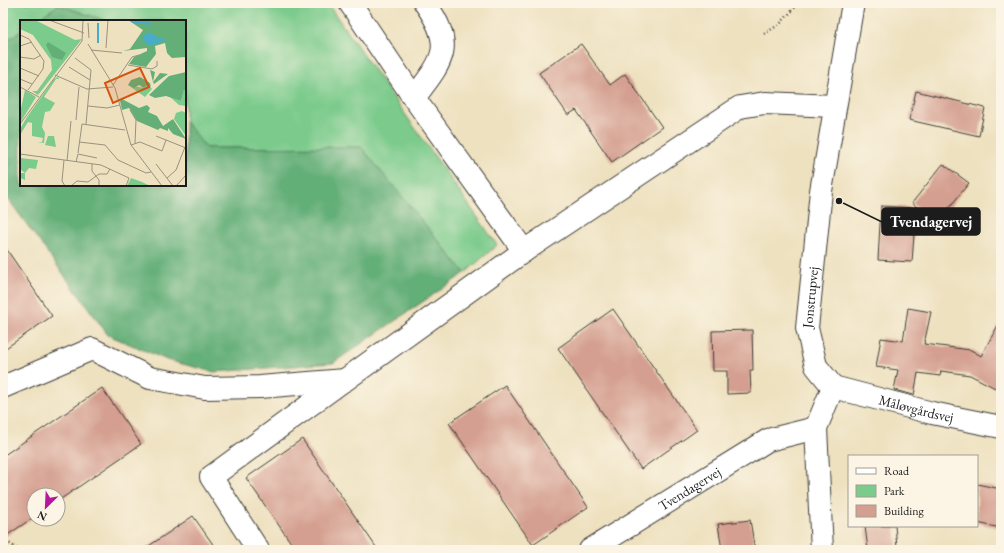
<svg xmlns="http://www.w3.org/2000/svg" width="1004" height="553" font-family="'EB Garamond',serif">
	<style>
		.green { fill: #7bcb8c; stroke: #4c7454 }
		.forest { fill: #64af78; stroke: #40664a }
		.building { fill: #d49f90 }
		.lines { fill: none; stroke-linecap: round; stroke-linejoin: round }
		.minor-casing { stroke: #3c3a35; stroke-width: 24 }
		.path { stroke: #3c3a35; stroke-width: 2.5; stroke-dasharray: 1 3; stroke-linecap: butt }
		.minor { stroke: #fff; stroke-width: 22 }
		.labels { text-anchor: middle; stroke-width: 3.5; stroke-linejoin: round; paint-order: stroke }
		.street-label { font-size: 14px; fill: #1c1c1c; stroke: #fcf5e5 }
		.inset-river { fill: none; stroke: #47acc7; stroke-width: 2 }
		.inset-road { fill: none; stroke: #9a927e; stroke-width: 1 }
		.view { fill: #d4530e; fill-opacity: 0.15; stroke: #d4530e; stroke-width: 2 }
		.inset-edge { fill: none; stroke: #1c1c1c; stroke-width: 2 }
		.leader { fill: none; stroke: #1c1c1c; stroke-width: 1.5 }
		.callout-dot { fill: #1c1c1c; stroke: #fcf5e5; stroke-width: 1.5 }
		.callout { fill: #1c1c1c; stroke: #1c1c1c; stroke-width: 1.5 }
		.callout-label { font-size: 15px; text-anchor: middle; font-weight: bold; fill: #fff }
	</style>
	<rect width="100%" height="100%" fill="#fcf5e5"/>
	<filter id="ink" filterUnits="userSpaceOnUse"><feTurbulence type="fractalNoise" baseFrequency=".025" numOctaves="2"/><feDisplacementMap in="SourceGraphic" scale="8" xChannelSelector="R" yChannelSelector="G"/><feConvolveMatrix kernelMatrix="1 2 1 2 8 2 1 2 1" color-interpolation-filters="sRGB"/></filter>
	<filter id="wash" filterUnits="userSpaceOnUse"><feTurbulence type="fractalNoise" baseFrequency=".012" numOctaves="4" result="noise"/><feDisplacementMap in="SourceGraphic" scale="16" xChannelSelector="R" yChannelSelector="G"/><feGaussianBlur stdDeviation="0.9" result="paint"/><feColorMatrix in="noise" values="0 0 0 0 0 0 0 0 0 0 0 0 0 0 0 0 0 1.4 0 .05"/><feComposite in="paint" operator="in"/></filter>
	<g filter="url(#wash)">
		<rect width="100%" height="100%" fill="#eee1c0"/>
		<path class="green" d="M3,3H327L497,245L465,273L361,147L205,148L185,121V21H107L58,5L35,21H21V31L3,43Z"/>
		<path class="forest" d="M58,5L107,21H35Z
			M21,31V185H185V121L206,148L361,147L465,273L333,363L214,372L167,360L108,335L3,192V43Z"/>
		<g id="blocks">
			<path class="building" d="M581,44L610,85L625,74L662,127L612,162L576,110L568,115L539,73Z
				M916,91L985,108L979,136L909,120Z
				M943,164L969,183L937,223L912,203Z
				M881,206L916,208L912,262L878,260Z
				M3,244L52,316L3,350Z
				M908,308L931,312L924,344L971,350L981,356L1001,320V391L970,375L941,371L940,376L918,373L914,395L894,390L898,370L876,367L881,338L903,341Z
				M613,309L697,430L641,469L558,348Z
				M752,330L753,370H750L751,393L727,394V371H713L712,331Z
				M505,385L588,507L533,545L449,423Z
				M102,388L141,444L58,501V495H34V517L3,538V456Z
				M302,439L378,550H296L246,478Z
				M977,484L1001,489V528L977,523Z
				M193,516L217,550H143Z
				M750,520L755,550H722L718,524Z
				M865,526H895L897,547L868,550Z"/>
		</g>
	</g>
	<g filter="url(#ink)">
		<use href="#blocks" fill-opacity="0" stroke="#3c3a35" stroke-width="1"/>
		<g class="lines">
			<defs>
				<g id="minor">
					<path d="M414,98C443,60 456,47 425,3"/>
					<path d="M524,251L740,107L765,103L834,106"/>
					<path d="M3,387L92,349L150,378L205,388L260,387L345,380L524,251L414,98L350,3"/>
					<path id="s1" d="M833,387L816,366L807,328L821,191L853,3"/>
					<path id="s2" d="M833,387L932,413L1001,427"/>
					<path d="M258,550L211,477L344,380"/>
					<path id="s3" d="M590,550L768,440L816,428"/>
					<path d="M822,550L816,428L833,387"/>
				</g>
			</defs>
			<use href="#minor" class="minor-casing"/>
			<path class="path" d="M764,34L780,24L799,3
				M3,539L19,550"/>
			<use href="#minor" class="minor"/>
		</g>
	</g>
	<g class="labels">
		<g class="street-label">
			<text dy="5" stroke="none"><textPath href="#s1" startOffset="97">Jonstrupvej</textPath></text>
			<text dy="5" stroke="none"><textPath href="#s2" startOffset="86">Måløvgårdsvej</textPath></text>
			<text dy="5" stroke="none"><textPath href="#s3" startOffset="117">Tvendagervej</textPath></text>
		</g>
	</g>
	<g transform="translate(20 20)">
		<rect width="166" height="166" fill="#eee1c0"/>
		<path d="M0,0H15L55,20L62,19L18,75L12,71H17L32,50L31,40L13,15L0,9ZM38,57L39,59H36L24,77L35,83L30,91L25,92L22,107L25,113L24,123L17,122H22L23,118L12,116V103L8,102L0,115V109L7,97L34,59ZM108,65L125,68L128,65L132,69L125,77ZM164,69L166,71V86L159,85L150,77L161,81ZM5,70L16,77L0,103V93ZM162,91L166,93V116L154,99L156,93ZM28,116H34L36,127L25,125ZM0,138L18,140L16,149L9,148L5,153V160L0,158V153H5L0,149ZM111,158L122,162L130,166H107Z" fill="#7bcb8c"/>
		<path d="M108,0H166V37L152,38L147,33L145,23L135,26L136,34L126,47L109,44L114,37L127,31V28L103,31L110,29L123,10ZM28,22L46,33L42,40L32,37L26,25ZM130,50L135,52L133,62L140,53L148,54L134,64L133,62ZM166,52V71L164,70L161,81L146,76L135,78L129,75L149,56ZM120,57L130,63L131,67L128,65L124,68L119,65L114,68L108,65L111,60ZM102,79L119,88L127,85L130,88L128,92L137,96L143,106L153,99L166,119L153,114L148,108V111L140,108L138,110L117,101L109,88L102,90L100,81Z" fill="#64af78"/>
		<path d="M129,12L137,17L147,20L129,26L122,18Z" fill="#47acc7"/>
		<path class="inset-river" d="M112,2H128L130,7M78,23V3"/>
		<path class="inset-road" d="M29,0L64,13M68,3L69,18M0,15L9,19L24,41L23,49L8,70M68,24L95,68L111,125L142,166M0,26L12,22M86,28L88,0M71,30L102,33M0,37L14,39L21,35M55,38L71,50L66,104M108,45L132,49L137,46V41M49,47L70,60M0,48L19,56M35,55L67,69L93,67M0,59L12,64M93,65L112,37L119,35M0,67L19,77M68,86L87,88L100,85M110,90L116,100L115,123M56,100L59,67M0,104L62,21L63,0M136,116L166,128M59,122L85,125L98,140L126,153L131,152M111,125L120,122L142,131L146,120M58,133L62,104L105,110M0,134L81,145L109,158L106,166H91M44,140L42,161L45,166M47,141L51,101M56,142L58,134L77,138M72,144V151L79,160V166M136,144L153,166M147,158L156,150L165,127M51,166L57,161L68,162L79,154H87L90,149M156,166L166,155"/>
		<path class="view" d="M120,48L129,67L93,83L85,63Z"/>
		<rect width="166" height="166" class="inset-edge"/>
	</g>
	<path class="leader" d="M839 201L882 222"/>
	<circle class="callout-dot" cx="839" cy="201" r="4"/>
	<rect class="callout" x="882" y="208" width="98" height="27" rx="4"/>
	<g class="callout-label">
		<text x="931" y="227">Tvendagervej</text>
	</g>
	<rect width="1004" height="553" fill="none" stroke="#fcf5e5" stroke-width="16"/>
	<rect x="848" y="455" width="130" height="72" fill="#fcf5e5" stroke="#a29e95"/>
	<rect x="856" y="468" width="20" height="6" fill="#ffffff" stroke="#a29e95"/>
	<text x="884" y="475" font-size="12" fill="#1c1c1c">Road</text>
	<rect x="856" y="485" width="20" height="12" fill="#7bcb8c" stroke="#a29e95"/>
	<text x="884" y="495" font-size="12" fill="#1c1c1c">Park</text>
	<rect x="856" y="505" width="20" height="12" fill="#d49f90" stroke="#a29e95"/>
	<text x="884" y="515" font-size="12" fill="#1c1c1c">Building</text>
	<g transform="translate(46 507) rotate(204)"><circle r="19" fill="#fcf5e5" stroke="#a29e95"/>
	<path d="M0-3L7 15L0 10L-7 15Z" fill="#b5179e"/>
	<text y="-6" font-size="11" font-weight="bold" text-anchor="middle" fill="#1c1c1c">N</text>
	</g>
</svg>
